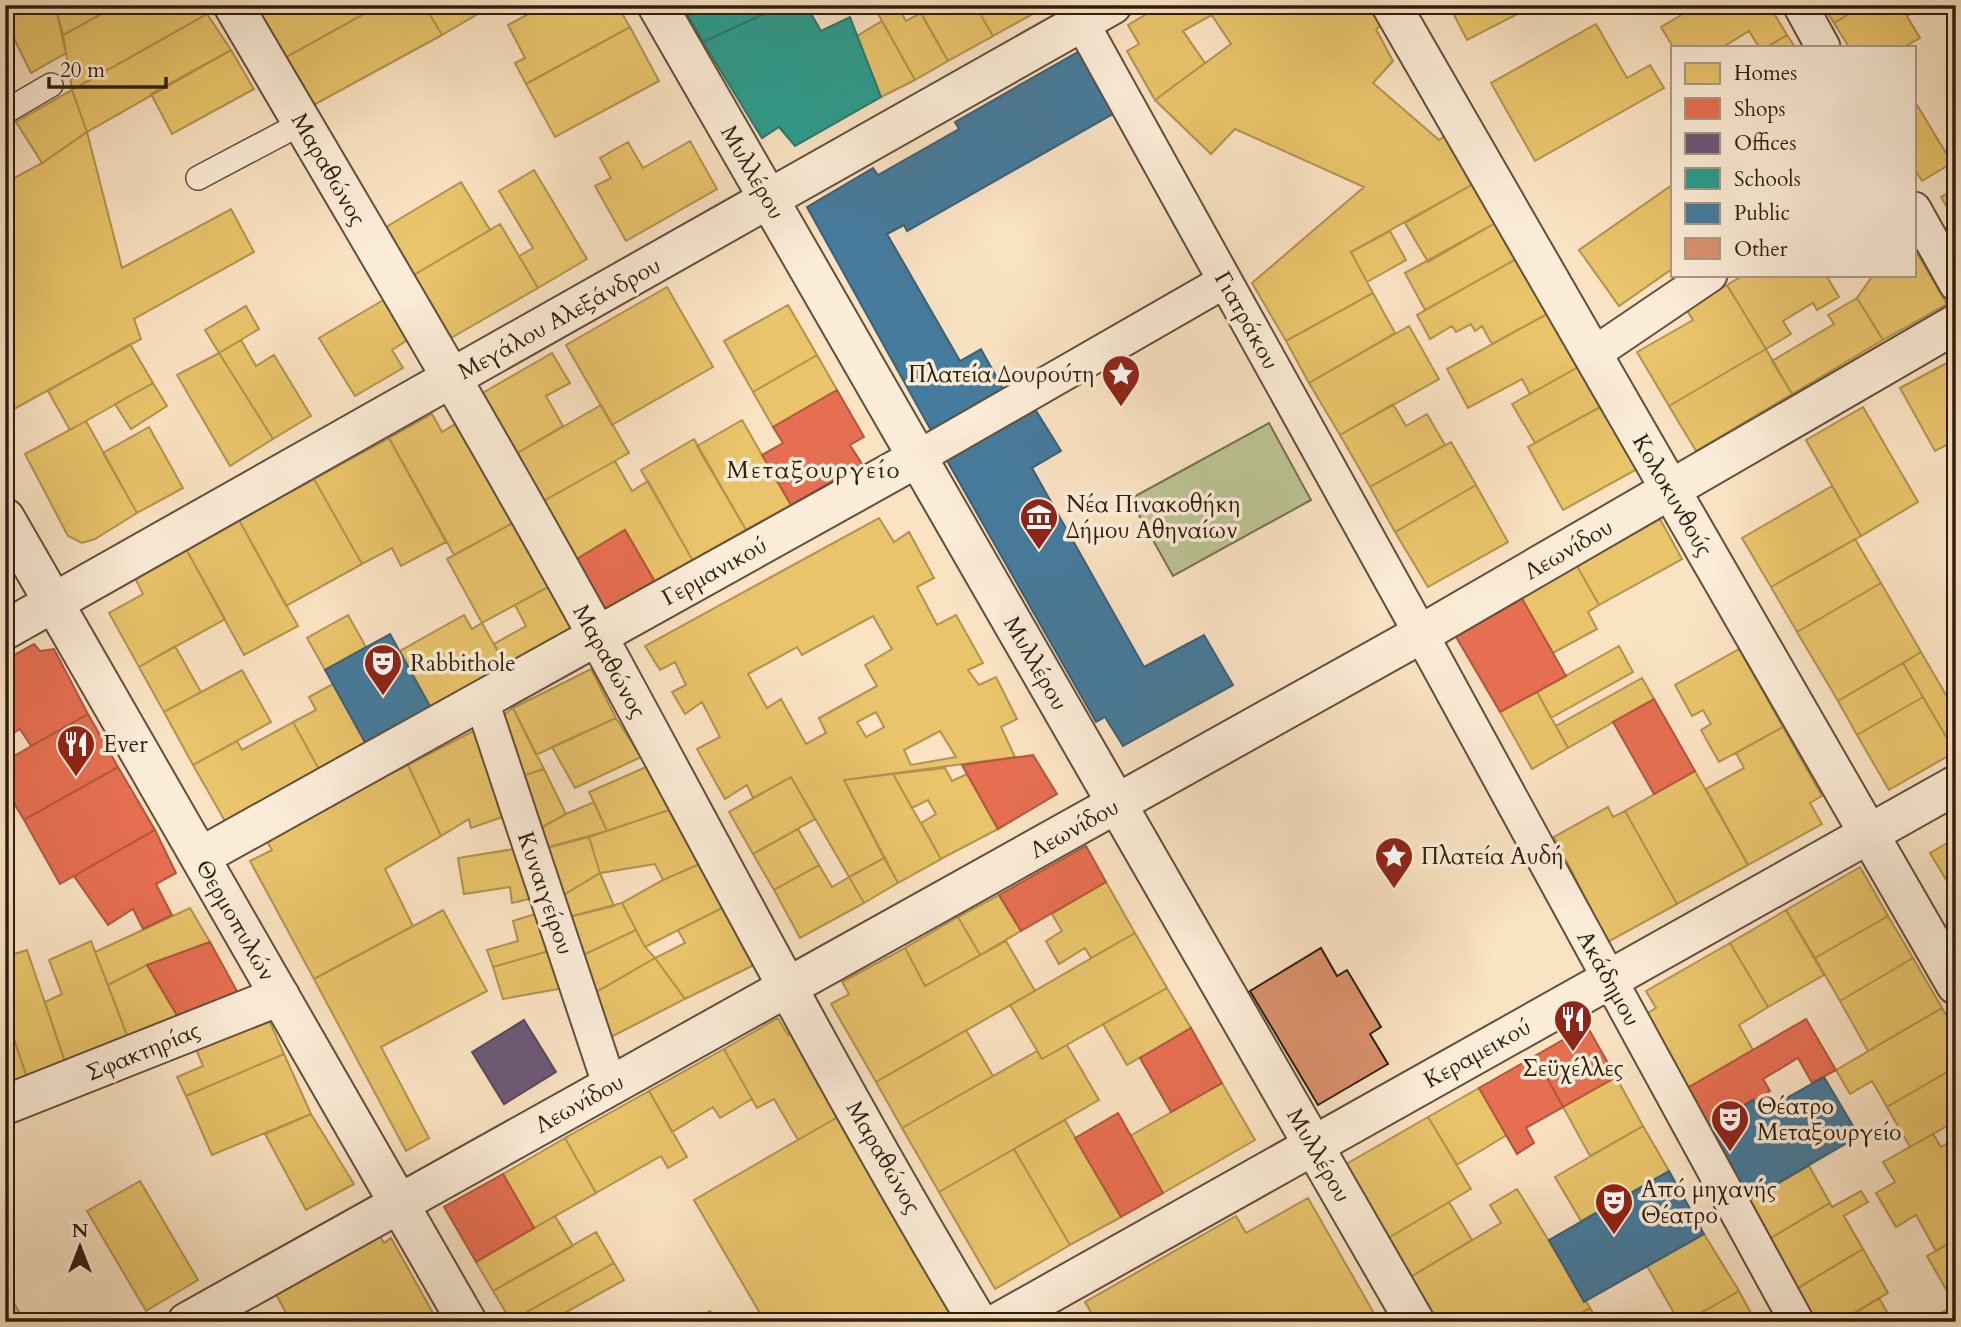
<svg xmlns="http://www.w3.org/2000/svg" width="1961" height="1327" font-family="Cardo,serif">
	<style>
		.green { fill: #bcc495; stroke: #757152; stroke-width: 2 }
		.homes { fill: #e9c46a; stroke: #b1924f; stroke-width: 2; fill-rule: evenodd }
		.shops { fill: #e76f51; stroke: #b0573d; stroke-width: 2 }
		.offices { fill: #6d597a; stroke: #5a475a; stroke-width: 2 }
		.schools { fill: #2a9d8f; stroke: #2b7769; stroke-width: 2 }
		.public { fill: #457b9d; stroke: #3e5f72; stroke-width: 2 }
		.building { fill: #d9916c; stroke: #2e1e0f; stroke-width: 2 }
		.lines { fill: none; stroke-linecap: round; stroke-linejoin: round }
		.service-casing { stroke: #614f3c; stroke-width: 26 }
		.pedestrian-casing { stroke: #614f3c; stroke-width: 37 }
		.minor-casing { stroke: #614f3c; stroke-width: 42 }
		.tertiary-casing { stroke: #614f3c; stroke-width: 42 }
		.service { stroke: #fcedd8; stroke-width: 23 }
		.pedestrian { stroke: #fcedd8; stroke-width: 33 }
		.minor { stroke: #fcedd8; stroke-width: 38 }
		.tertiary { stroke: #fcedd8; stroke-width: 38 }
		.labels { text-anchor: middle; stroke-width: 7; stroke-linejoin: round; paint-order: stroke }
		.street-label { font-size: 23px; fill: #2e1e0f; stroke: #fcedd8 }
		.poi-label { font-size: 23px; fill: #2e1e0f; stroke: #fcedd8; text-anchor: start }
		.neighbourhood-label { font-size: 24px; letter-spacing: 2px; fill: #2e1e0f; stroke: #fcedd8 }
	</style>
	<rect width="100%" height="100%" fill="#fae3c3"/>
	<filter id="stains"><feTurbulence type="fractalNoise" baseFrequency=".00286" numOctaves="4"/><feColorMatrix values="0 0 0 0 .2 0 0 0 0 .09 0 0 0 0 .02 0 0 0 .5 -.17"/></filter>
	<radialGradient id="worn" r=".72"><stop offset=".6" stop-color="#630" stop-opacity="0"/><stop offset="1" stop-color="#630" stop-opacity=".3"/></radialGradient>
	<path class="green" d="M1269,423L1311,500L1173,576L1130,499Z"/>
	<path class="homes" d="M5,5H55L66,53L31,73L5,20Z
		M55,5H118L63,35Z
		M118,5H202L207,14L72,90L63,35Z
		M255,5H276L260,14Z
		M276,5H380L285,58L260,14Z
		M380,5H424L442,35L312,106L285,58Z
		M424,5H479L483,11L442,35Z
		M545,5H617L630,27L526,84L515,63L525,58L508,25Z
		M873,5H897L906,21L921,13L948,61L915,80Z
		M916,5H975L993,36L948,61Z
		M975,5H1049L993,36Z
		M1162,5H1205L1212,15L1183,31L1205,63L1155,100L1127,51L1139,44L1128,25Z
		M1205,5H1370L1382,25L1376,29L1393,61L1373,83L1439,140L1446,135L1475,183L1351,252L1373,293L1286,341L1252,283L1364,187L1235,129L1211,154L1155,100L1231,44Z
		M1467,5H1535L1467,40L1453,13Z
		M1698,5H1769L1787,35L1767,47H1759L1749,31L1723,47H1673L1661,27Z
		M1823,5H1863L1834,23Z
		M1863,5H1925L1907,16L1920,38L1904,47H1849L1834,23Z
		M207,14L231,50L87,132L72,90Z
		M882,21L915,80L881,97L857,36Z
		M1596,24L1627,78L1650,65L1664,88L1535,161L1491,83Z
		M630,27L659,81L555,137L526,84Z
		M1787,35L1795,47H1767Z
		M231,50L254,89L172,134L151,94Z
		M72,90L87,132L42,163L16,122Z
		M1914,100L1952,163L1922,181L1914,168Z
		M87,132L122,268L231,209L254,252L134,319L141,339L5,414V183L42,163Z
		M690,141L717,189L626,241L595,186L611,178L600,158L628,142L643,168Z
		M534,170L587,259L538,288L519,256L533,248L499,191Z
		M461,182L490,230L414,275L386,227Z
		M1475,183L1497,222L1428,262L1405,223Z
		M1672,185V269L1619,306L1579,250Z
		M1956,189V223L1941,197Z
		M1497,222L1518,258L1425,310L1405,273Z
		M500,224L538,288L451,338L414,275Z
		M1390,231L1406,260L1367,282L1351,252Z
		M1914,248L1947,304L1883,340L1857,298L1873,275H1914Z
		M1518,258L1549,313L1492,344L1482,326L1475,331L1471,324L1456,332L1452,326L1430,339L1417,315Z
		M1744,275H1826L1839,297L1817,310L1813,303L1783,321L1791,334L1766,349L1727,285Z
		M1727,285L1766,349L1669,406L1637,352L1693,320L1686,309Z
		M667,287L713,367L612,425L566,345Z
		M1373,293L1395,333L1309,383L1286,341Z
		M1857,298L1883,340L1792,394L1772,361L1834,324L1828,315Z
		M385,299L409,339L392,350L403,368L355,396L319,338Z
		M788,305L817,355L753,392L724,341Z
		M246,306L259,329L219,353L205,330Z
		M1549,313L1580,366L1530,394L1522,379L1468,408L1447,369Z
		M1409,326L1439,379L1340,435L1309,383Z
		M241,340L256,366L274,355L311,416L273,439L219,353Z
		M130,344L153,383L70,430L48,391Z
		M1766,349L1792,394L1696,451L1669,406Z
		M219,353L273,439L230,466L177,375Z
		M552,353L570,383L546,396L563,426L514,455L479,395Z
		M817,355L837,390L773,427L753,392Z
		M1956,358V440L1935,451L1900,388Z
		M1580,366L1602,406L1535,443L1512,404Z
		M153,383L167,406L131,429L115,404Z
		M1393,404L1406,426L1427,414L1445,445L1370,487L1340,435Z
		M601,405L629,453L542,502L514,455Z
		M1602,406L1637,469L1563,510L1528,447Z
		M1863,407L1918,502L1861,536L1806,440Z
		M432,414L442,432L457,423L513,523L454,555L389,438Z
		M742,420L791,505L746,530L697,446Z
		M86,421L137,513L95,539L82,543L68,536L25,454Z
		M149,427L183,488L137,513L103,453Z
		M389,438L446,542L401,566L392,548L362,564L314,479Z
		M694,439L746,530L693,561L641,470Z
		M1451,442L1476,485L1395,532L1370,487Z
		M615,461L632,491L648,481L693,561L655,582L625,530L575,560L542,502Z
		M314,479L362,564L286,606L239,520Z
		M1476,485L1508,542L1428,587L1395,532Z
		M1832,486L1861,536L1771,587L1742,538Z
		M879,518L894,542L909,532L934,578L917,587L937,625L956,615L983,663L968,670L979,685L996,677L1017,719L1001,727L1015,757L844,780L884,858L849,877L791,777L753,798L747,785L725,799L697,749L720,737L702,702L685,714L672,692L686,685L675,662L660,670L645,646ZM873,616L892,649L865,665L877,686L819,718L826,733L806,744L781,699L767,708L748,674L797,647L802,655ZM876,712L884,727L866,737L857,722ZM940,731L956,757L911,765L904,750Z
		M1660,519L1682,559L1599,605L1577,566Z
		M239,520L298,626L244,655L186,549Z
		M513,523L548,587L482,623L447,559Z
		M1855,539L1881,583L1797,632L1771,587Z
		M186,549L225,619L139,667L109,613L143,594L135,578Z
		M1577,566L1599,605L1588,612L1597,629L1553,653L1521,597Z
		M1881,583L1921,652L1838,701L1797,632Z
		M548,587L573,632L507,668L494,644L526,626L515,605Z
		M348,615L366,647L325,670L307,638Z
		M464,615L472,629L482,623L507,668L432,710L400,651Z
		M175,646L201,692L164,712L139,667Z
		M1619,646L1633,672L1551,718L1537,692Z
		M1739,649L1783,727L1719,762L1701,730L1711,724L1703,710L1692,716L1675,685Z
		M1921,652L1956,712L1955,752L1903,663Z
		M1903,663L1923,697L1857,735L1838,701Z
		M591,669L616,718L536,755L513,708Z
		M242,670L271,722L193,765L164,712Z
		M1642,678L1654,699L1568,748L1556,726Z
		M333,684L367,746L320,771L293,722L316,710L309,697Z
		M1537,692L1568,748L1532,769L1500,712Z
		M1923,697L1955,752L1889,790L1857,735Z
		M513,708L544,769L516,778L495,721Z
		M616,718L641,757L575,788L552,747Z
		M293,722L320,771L226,823L193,765L237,741L242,750Z
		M1783,727L1822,796L1810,803L1822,824L1748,865L1706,789L1744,768L1736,753Z
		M479,728L505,816L471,828L469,819L441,836L408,765Z
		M408,765L441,836L385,869L413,926L314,979L250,861L272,850L264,836Z
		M646,767L672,809L607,831L589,792Z
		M945,768L952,781L967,774L998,829L941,859L921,823L936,814L928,800L912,808L893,774Z
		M544,769L566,814L535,831L516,778Z
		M1695,771L1748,865L1677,904L1625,811Z
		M893,774L941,859L898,883L844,780Z
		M791,777L815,819L753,854L729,812Z
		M594,802L607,831L538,850L535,831L566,814Z
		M1608,807L1613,817L1625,811L1677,904L1608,942L1554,837Z
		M672,809L702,863L663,880L655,864L600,873L589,837Z
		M1956,823V896L1930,853L1956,838L1949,827Z
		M798,829L819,865L774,890L753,854Z
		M589,837L600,873L557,899L538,850Z
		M520,848L533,898L512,903L510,887L464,894L458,858Z
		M884,858L898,883L864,903L849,877Z
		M702,863L728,905L645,947L622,903L663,880Z
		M819,865L832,887L849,877L864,903L800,938L774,890Z
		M1860,867L1888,916L1815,958L1786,910Z
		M600,873L614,906L561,919L557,899Z
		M1106,882L1135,933L1091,958L1085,948L1059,964L1046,941L1062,931L1052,914Z
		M999,895L1021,931L980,955L958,917Z
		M622,903L636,930L577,958L561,919Z
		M728,905L752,939L743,948L754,965L685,999L655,958L685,943L678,930Z
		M190,908L210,942L147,965L108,985L95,952Z
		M443,910L487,991L381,1047L429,1138L406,1151L314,979Z
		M1786,910L1824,975L1768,1007L1730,943Z
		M541,912L552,950L493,967L487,950L518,941L513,921Z
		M1888,916L1913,958L1840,1001L1815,958Z
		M958,917L980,955L925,986L905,948Z
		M636,930L645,947L655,958L591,995L577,958Z
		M1135,933L1167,988L1042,1059L1010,1005Z
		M91,941L128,1038L66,1065L45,1002L62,994L49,960Z
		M1006,941L1035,991L876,1082L831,1004L849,994L842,982L905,948L925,986Z
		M1730,943L1768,1007L1739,1025L1753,1050L1677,1094L1635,1020L1656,1008L1646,991Z
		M27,950L66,1065L27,1078L5,1012V957Z
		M552,950L564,988L503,999L493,967Z
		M655,958L685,999L607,1039L591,995Z
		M1913,958L1942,1008L1868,1051L1840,1001Z
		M147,965L178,1017L128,1038L108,985Z
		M1167,988L1191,1028L1127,1065L1103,1024Z
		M1942,1008L1956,1031V1067L1887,1107L1872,1081L1850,1094L1836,1070Z
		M5,1012L27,1078L5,1086Z
		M266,1013L284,1054L186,1096L177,1077L203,1066L194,1044Z
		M778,1018L788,1035L799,1029L848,1111L798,1140L774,1099L757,1108L724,1049Z
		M966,1030L993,1076L902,1128L876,1082Z
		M1067,1045L1099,1100L939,1192L902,1128L1037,1051L1042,1059Z
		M724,1049L752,1099L720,1118L713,1107L672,1132L649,1091Z
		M284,1054L311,1114L212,1155L186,1096Z
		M1956,1067V1121L1910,1147L1887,1107Z
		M1616,1077L1643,1126L1590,1156L1563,1107Z
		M1222,1083L1255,1140L1163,1193L1130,1136Z
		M1479,1088L1507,1135L1457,1165L1428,1117Z
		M649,1091L687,1157L668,1168L661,1156L596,1193L565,1138Z
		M848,1111L960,1305L931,1322H765L694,1200Z
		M311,1114L354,1184L306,1210L265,1134Z
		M1428,1117L1471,1189L1385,1240L1341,1167Z
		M1065,1120L1121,1217L1070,1245L1014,1149Z
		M1643,1126L1669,1171L1581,1221L1555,1177Z
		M1933,1134L1941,1147L1956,1138V1239L1936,1251L1916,1215L1896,1227L1876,1193L1895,1182L1883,1162Z
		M565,1138L596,1193L534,1228L503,1174Z
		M1014,1149L1070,1245L995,1289L939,1192Z
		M1809,1166L1830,1203L1764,1242L1742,1204Z
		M140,1181L198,1280L146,1311L87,1211Z
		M1517,1189L1590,1308L1567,1322H1435L1407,1279L1501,1223L1490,1205Z
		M1861,1191L1868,1202L1844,1216L1863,1249L1793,1291L1764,1242L1830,1203L1832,1207Z
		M1308,1198L1379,1322H1094L1096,1321L1085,1302L1236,1216L1246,1233Z
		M1449,1202L1472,1240L1407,1279L1385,1240Z
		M555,1216L573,1246L493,1291L476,1262Z
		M376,1229L384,1243L391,1238L438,1322H291L272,1287Z
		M596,1232L614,1263L511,1321L493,1291Z
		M1704,1234L1739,1291L1685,1322H1679L1647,1266Z
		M1956,1239V1304L1955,1305L1927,1256Z
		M1863,1249L1888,1293L1840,1322H1811L1793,1291Z
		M614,1263L624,1280L552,1320L553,1322L511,1321Z
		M5,1288L25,1322H5Z
		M1739,1291L1756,1322H1685Z
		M1879,1298L1893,1322H1840Z
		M1956,1304V1322H1925L1955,1305Z
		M1590,1308L1598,1322H1567Z
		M710,1311L717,1322H692Z"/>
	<path class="shops" d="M837,390L864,437L850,445L862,464L791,505L762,455L783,443L773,427Z
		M625,530L655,582L604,612L575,560Z
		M1521,597L1566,676L1500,712L1455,635Z
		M34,644L40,651L54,649L88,714L31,746L20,729L5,738V660Z
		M1654,699L1695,771L1654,794L1613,722Z
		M88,714L118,767L24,820L5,788V761Z
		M1033,755L1057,794L998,829L962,765Z
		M118,767L155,830L60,884L24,820Z
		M155,830L176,873L156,884L172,915L143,929L133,909L108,925L74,876Z
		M1086,846L1106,882L1021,931L999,895Z
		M210,942L239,995L178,1017L147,965Z
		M1806,1019L1836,1070L1812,1083L1798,1058L1763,1079L1770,1091L1699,1132L1677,1094Z
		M1587,1026L1616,1077L1563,1107L1535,1056Z
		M1191,1028L1222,1083L1171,1112L1140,1058Z
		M1535,1056L1563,1107L1526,1128L1534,1143L1517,1154L1479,1088Z
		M1118,1113L1163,1193L1121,1217L1075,1138Z
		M503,1174L534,1228L476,1262L444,1207Z"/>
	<path class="offices" d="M524,1020L556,1072L504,1104L472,1052Z"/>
	<path class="schools" d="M682,5H783L703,42Z
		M783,5H806L821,31L850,17L881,97L795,146L779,127L762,138L703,42Z"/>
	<path class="public" d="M1083,49L1118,111L907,231L904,225L887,234L960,361L981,349L1006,394L933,434L807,207L873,168L878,175L959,129L955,122Z
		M1035,409L1061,451L1032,468L1144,667L1204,635L1233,685L1123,746L1105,717L1096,722L946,459Z
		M390,634L432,710L367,746L325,670Z
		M1824,1077L1859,1136L1742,1204L1699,1132L1753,1100L1760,1113Z
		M1669,1171L1704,1234L1584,1302L1549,1240Z"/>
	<path class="building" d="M1321,948L1337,976L1347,970L1381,1027L1370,1034L1388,1064L1318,1105L1250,991Z"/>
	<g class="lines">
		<defs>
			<path id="service" d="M5,112L51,85
				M198,178L302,123"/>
			<path id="pedestrian" d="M1072,5L1421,634L1797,1322
				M1800,5L1823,47
				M1914,209L1956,284
				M1592,355L1710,275
				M917,458L1225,281
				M481,699L610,1086"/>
			<path id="minor" d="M233,5C356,215 481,424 598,637C723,866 843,1098 978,1322
				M5,630L1112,5
				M200,857L917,458
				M5,1105L280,996
				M187,1322L1421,634L1956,324
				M999,1322L1956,785"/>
			<path id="tertiary" d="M657,5L1415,1322
				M1391,5L1956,985
				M5,518L467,1322"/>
		</defs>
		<use href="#service" class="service-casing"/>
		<use href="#pedestrian" class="pedestrian-casing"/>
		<use href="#minor" class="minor-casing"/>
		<use href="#tertiary" class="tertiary-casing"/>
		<use href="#service" class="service"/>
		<use href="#pedestrian" class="pedestrian"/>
		<use href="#minor" class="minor"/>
		<use href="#tertiary" class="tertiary"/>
	</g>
	<defs>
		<symbol id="sight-pin" viewBox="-11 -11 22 30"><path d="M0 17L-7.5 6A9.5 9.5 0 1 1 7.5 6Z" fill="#8f2418" stroke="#fcedd8"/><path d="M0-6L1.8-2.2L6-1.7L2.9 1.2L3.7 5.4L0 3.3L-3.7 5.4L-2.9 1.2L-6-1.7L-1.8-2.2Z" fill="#fff"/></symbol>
		<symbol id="museum-pin" viewBox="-11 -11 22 30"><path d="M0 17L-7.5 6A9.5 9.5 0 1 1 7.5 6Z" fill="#8f2418" stroke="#fcedd8"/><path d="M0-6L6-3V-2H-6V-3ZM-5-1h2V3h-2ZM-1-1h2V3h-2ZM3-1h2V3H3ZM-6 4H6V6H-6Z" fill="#fff"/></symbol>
		<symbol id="theatre-pin" viewBox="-11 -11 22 30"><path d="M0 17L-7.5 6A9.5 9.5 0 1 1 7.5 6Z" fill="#8f2418" stroke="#fcedd8"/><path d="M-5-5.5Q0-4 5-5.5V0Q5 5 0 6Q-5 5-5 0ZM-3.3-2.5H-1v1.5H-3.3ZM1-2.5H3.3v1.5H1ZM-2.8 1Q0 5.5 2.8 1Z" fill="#fff"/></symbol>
		<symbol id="restaurant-pin" viewBox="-11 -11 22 30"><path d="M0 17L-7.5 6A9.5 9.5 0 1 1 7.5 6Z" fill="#8f2418" stroke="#fcedd8"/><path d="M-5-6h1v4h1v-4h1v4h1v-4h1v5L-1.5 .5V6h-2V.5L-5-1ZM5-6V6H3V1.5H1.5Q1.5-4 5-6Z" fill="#fff"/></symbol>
	</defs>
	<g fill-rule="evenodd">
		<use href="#sight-pin" x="1099" y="352" width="44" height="60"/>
		<use href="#museum-pin" x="1017" y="495" width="44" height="60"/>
		<use href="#theatre-pin" x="361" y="641" width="44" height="60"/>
		<use href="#restaurant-pin" x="54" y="722" width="44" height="60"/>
		<use href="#sight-pin" x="1372" y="834" width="44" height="60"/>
		<use href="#restaurant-pin" x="1551" y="997" width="44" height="60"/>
		<use href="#theatre-pin" x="1708" y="1097" width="44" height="60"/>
		<use href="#theatre-pin" x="1592" y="1180" width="44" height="60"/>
	</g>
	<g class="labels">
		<g class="street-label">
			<text transform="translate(329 169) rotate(60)" y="8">Μαραθώνος</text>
			<text transform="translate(753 172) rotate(60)" y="8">Μυλλέρου</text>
			<text transform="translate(559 318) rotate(-29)" y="8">Μεγάλου Αλεξάνδρου</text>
			<text transform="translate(1247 320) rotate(61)" y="8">Γιατράκου</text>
			<text transform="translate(1673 495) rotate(60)" y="8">Κολοκυνθούς</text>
			<text transform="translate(1568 549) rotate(-30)" y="8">Λεωνίδου</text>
			<text transform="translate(714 571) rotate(-29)" y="8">Γερμανικού</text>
			<text transform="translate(610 661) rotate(61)" y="8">Μαραθώνος</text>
			<text transform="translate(1036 663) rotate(60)" y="8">Μυλλέρου</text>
			<text transform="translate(1074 828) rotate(-29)" y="8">Λεωνίδου</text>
			<text transform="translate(546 893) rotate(71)" y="8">Κυναιγείρου</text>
			<text transform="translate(236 920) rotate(60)" y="8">Θερμοπυλών</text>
			<text transform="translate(1609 978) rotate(61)" y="8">Ακάδημου</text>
			<text transform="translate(143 1051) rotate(-22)" y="8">Σφακτηρίας</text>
			<text transform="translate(1477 1053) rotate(-29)" y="8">Κεραμεικού</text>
			<text transform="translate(579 1103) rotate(-29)" y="8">Λεωνίδου</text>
			<text transform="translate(1319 1155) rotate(60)" y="8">Μυλλέρου</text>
			<text transform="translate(884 1157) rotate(60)" y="8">Μαραθώνος</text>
		</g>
		<g class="poi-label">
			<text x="1094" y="382" text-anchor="end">Πλατεία Δουρούτη</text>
			<text x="1066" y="512">Νέα Πινακοθήκη<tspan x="1066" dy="26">Δήμου Αθηναίων</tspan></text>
			<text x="410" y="671">Rabbithole</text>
			<text x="103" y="752">Ever</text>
			<text x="1421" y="864">Πλατεία Αυδή</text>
			<text x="1573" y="1076" text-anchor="middle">Σεϋχέλλες</text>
			<text x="1757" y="1114">Θέατρο<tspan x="1757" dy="26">Μεταξουργείο</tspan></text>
			<text x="1641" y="1197">Από μηχανής<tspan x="1641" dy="26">Θέατρο</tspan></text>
		</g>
		<g class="neighbourhood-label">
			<text x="814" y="478">Μεταξουργείο</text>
		</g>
	</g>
	<rect width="1961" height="1327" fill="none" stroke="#fae3c3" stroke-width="28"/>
	<rect x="7" y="7" width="1947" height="1313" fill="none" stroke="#2e1e0f" stroke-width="3.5"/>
	<rect x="14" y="14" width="1933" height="1299" fill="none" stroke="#2e1e0f" stroke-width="2"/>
	<rect x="1671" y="46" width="245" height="231" fill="#fcedd8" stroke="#aa9a88" stroke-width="2"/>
	<rect x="1685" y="63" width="35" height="21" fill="#e9c46a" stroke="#aa9a88" stroke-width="2"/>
	<text x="1734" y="80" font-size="21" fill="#2e1e0f">Homes</text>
	<rect x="1685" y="98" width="35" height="21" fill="#e76f51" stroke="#aa9a88" stroke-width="2"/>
	<text x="1734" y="116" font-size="21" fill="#2e1e0f">Shops</text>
	<rect x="1685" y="133" width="35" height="21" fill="#6d597a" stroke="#aa9a88" stroke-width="2"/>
	<text x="1734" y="150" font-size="21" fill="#2e1e0f">Offices</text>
	<rect x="1685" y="168" width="35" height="21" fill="#2a9d8f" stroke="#aa9a88" stroke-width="2"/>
	<text x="1734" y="186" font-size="21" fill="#2e1e0f">Schools</text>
	<rect x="1685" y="203" width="35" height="21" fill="#457b9d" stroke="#aa9a88" stroke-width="2"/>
	<text x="1734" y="220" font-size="21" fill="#2e1e0f">Public</text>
	<rect x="1685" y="238" width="35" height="21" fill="#d9916c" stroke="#aa9a88" stroke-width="2"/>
	<text x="1734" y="256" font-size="21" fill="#2e1e0f">Other</text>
	<g transform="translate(80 1247)" stroke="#fcedd8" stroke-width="5" paint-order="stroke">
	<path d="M0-5L12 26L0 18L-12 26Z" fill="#2e1e0f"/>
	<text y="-10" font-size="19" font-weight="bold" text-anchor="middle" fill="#2e1e0f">N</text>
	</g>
	<path d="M49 77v10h117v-10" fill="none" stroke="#2e1e0f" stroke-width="3.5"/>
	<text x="60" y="77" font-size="21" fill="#2e1e0f" stroke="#fcedd8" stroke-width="5" paint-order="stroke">20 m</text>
	<rect width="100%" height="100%" filter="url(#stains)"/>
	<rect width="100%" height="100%" fill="url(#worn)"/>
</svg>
